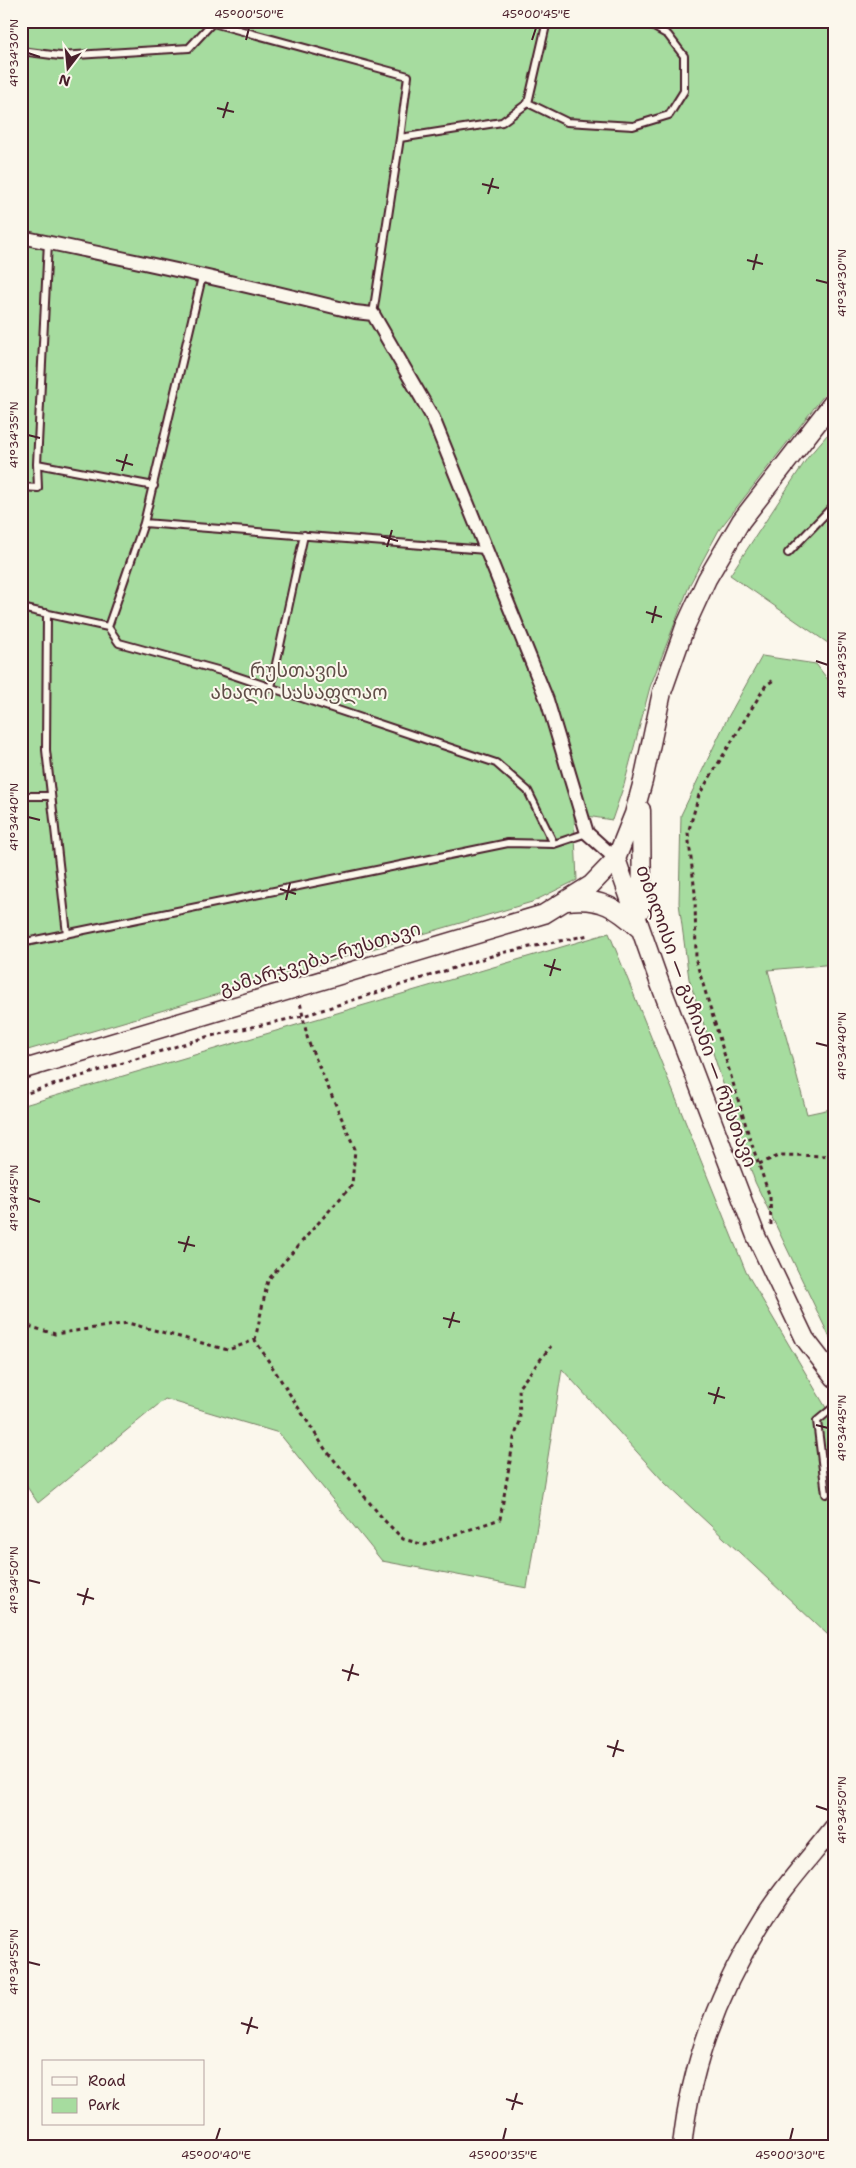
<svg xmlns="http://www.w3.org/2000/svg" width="856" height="2168" font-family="'Shantell Sans','Noto Sans Georgian',sans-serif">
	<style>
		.green { fill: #a6dc9f; stroke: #787e65 }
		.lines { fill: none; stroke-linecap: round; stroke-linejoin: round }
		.service-casing { stroke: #4a1f2b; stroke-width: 10 }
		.minor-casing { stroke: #4a1f2b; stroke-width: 16 }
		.secondary-casing { stroke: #4a1f2b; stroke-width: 21 }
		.path { stroke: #4a1f2b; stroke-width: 3; stroke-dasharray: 4 4; stroke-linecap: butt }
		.service { stroke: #fbf7ec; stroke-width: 6 }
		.minor { stroke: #fbf7ec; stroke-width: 12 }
		.secondary { stroke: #fbf7ec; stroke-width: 18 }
		.ticks { fill: none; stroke: #4a1f2b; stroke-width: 2 }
		.labels { text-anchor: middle; stroke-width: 4; stroke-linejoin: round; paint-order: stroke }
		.park-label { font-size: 19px; fill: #614e48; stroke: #fbf7ec }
		.street-label { font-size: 19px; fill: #4a1f2b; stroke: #fbf7ec }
		.neatline { fill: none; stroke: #4a1f2b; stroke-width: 2 }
		.ticks-label { font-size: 12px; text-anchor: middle; fill: #4a1f2b }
	</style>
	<rect width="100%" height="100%" fill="#fbf7ec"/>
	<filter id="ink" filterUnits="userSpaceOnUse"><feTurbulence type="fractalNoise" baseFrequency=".02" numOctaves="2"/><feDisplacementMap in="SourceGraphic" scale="10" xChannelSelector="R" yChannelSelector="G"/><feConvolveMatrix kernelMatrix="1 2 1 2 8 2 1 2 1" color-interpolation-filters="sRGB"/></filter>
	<g filter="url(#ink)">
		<path class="green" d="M21,21H835V381L719,530L690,584L650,687L624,785L612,820L574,814L577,880L532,902L21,1052Z
			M835,426V648L730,575L808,457Z
			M762,656L816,664L835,689V964L768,970L807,1114L835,1108V1344L830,1338L755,1182L689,979L679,903L681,815L727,719Z
			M609,933L746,1272L835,1423V1634L828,1635L665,1483L562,1369L527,1588L382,1561L279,1433L165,1399L38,1503L21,1478V1106Z"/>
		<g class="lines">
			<defs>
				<path id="service" d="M213,23L408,76L400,138
					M21,51L60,56L189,48L214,21
					M528,103L567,122L633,126L669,115L684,91V56L668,35L643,21
					M373,314L400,138L502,122L528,103L547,21
					M37,464L48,242
					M21,487L38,488L37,464L154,486
					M144,523L486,550
					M788,553L835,504
					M21,608L108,627L119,643L221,671L496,763L528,791L554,844
					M47,613L46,750L67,934
					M108,627L144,523L202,277
					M271,687L304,535
					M21,796H50
					M21,943L508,843L554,844L587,833
					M826,1494L817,1421L835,1406"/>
				<path id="minor" d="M21,237C133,260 244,284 355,312L373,314L433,418L547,700L587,833L616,859"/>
				<path id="secondary" d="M641,810L642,909
					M616,859L659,981L756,1236L805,1339L835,1378
					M567,901C601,897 617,908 641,930
					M21,1070L544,914L591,885L616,859L634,814L643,781L662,692L685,627L707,579L741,521L835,400
					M682,2147C690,2067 719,1991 761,1923C781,1889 811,1857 835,1826"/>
			</defs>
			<use href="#service" class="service-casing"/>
			<use href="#minor" class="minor-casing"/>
			<use href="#secondary" class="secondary-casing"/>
			<path class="path" d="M21,1095L206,1037L303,1016L501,953L589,935
				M759,1164L781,1155L835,1156
				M771,1225L770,1197L750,1139L696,961L695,893L688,833L699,795L766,685L774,680
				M21,1324L55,1334L128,1323L228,1350L255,1340L325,1449L384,1520L403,1539L425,1545L500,1519L514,1438L520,1421L519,1387L551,1346
				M255,1340L268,1280L352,1185L355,1149L308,1041L300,1002"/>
			<use href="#service" class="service"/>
			<use href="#minor" class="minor"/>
			<use href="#secondary" class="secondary"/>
		</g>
	</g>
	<path class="ticks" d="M246,40L249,28M532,40L536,28M28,53L40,57M217,108L234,112M223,118L228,102M482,184L499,188M488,194L493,178M747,260L763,264M753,270L757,254M816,280L828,283M28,435L40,438M116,460L133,465M122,471L127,454M381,536L398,541M387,547L392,530M646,612L662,617M652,623L656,606M816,661L828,665M28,817L40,820M280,889L296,894M286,900L290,883M544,965L561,970M550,976L555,959M816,1043L828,1046M28,1198L40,1202M178,1242L195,1246M184,1252L189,1236M443,1318L460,1322M449,1328L454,1312M708,1393L725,1398M714,1404L719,1387M816,1425L828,1428M28,1580L40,1583M77,1594L94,1599M83,1605L88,1588M342,1670L359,1675M348,1681L353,1664M607,1746L624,1751M613,1757L618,1740M816,1806L828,1810M28,1962L40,1965M241,2023L258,2028M247,2034L252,2017M506,2099L523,2104M512,2110L517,2093M216,2140L220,2128M503,2140L506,2128M790,2140L793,2128"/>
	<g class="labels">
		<g class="park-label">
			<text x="299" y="677">რუსთავის<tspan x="299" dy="22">ახალი სასაფლაო</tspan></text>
		</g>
		<g class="street-label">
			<text transform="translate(320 958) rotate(-17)" y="7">გამარჯვება-რუსთავი</text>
			<text transform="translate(697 1016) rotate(70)" y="7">თბილისი — გაჩიანი — რუსთავი</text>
		</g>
	</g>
	<rect width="856" height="2168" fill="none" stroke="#fbf7ec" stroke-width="55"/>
	<rect x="42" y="2060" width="162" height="65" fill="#fbf7ec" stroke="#b4a19f"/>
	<rect x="52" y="2077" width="25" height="8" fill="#fbf7ec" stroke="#b4a19f"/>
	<text x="88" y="2086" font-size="15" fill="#4a1f2b">Road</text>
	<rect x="52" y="2098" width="25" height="15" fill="#a6dc9f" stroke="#b4a19f"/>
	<text x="88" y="2110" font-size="15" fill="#4a1f2b">Park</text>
	<g transform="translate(68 68) rotate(196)" stroke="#fbf7ec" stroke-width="4" paint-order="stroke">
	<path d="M0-4L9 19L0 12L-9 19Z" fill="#4a1f2b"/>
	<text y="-8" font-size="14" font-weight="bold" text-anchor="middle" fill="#4a1f2b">N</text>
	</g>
	<rect x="28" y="28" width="800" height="2112" class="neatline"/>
	<g class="ticks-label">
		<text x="249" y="18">45°00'50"E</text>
		<text x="536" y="18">45°00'45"E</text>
		<text transform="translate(14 53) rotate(-90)" y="4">41°34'30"N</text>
		<text transform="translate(842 283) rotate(-90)" y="4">41°34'30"N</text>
		<text transform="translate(14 435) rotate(-90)" y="4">41°34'35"N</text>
		<text transform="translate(842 665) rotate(-90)" y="4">41°34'35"N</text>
		<text transform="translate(14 817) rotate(-90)" y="4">41°34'40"N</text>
		<text transform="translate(842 1046) rotate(-90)" y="4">41°34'40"N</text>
		<text transform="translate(14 1198) rotate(-90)" y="4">41°34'45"N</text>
		<text transform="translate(842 1428) rotate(-90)" y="4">41°34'45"N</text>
		<text transform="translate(14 1580) rotate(-90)" y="4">41°34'50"N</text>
		<text transform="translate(842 1810) rotate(-90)" y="4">41°34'50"N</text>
		<text transform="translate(14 1962) rotate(-90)" y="4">41°34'55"N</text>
		<text x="216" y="2159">45°00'40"E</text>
		<text x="503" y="2159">45°00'35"E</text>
		<text x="790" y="2159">45°00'30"E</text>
	</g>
</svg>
